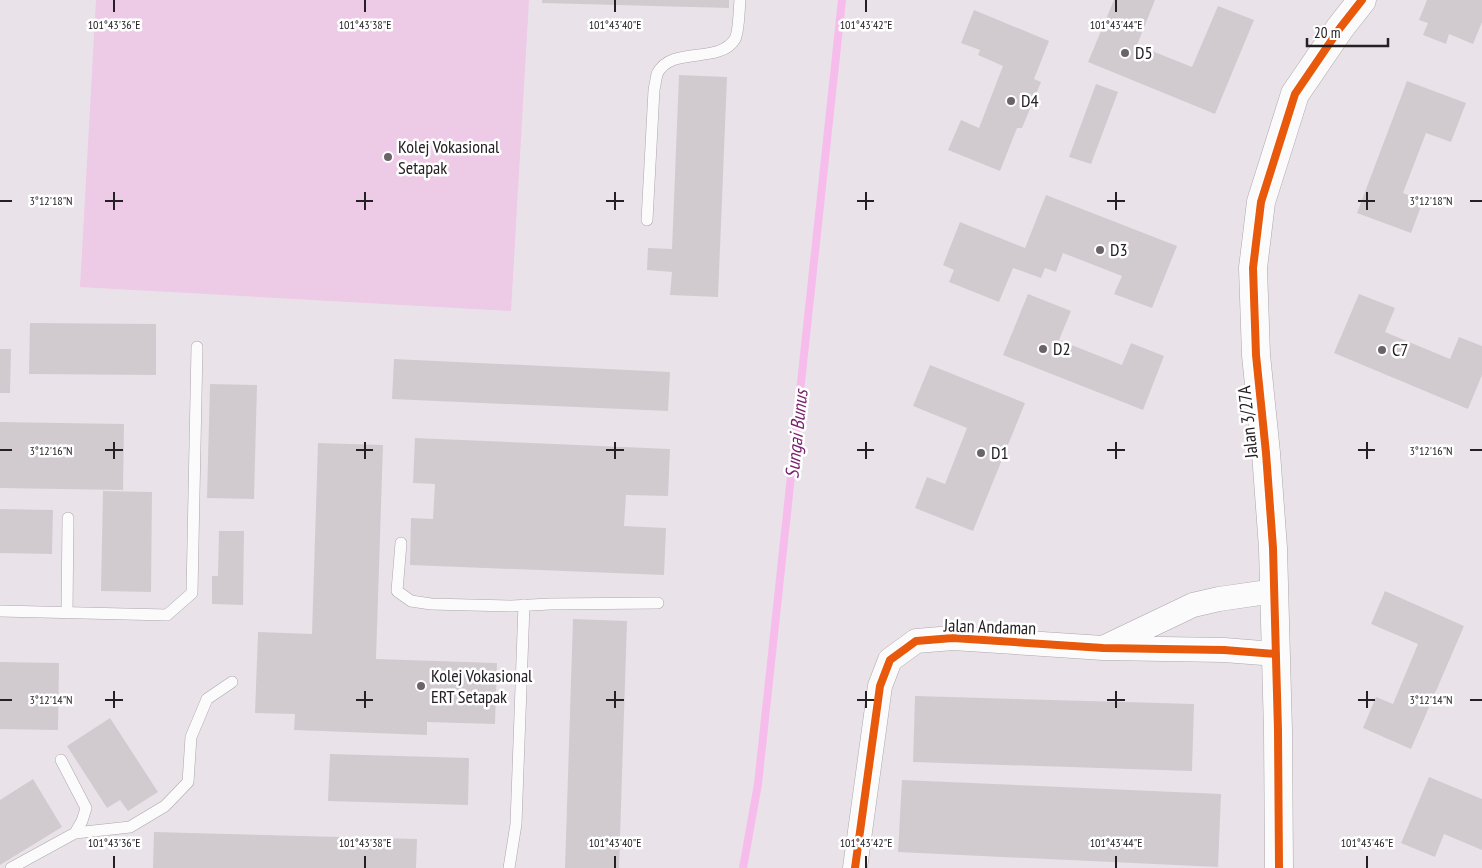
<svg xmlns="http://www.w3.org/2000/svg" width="1482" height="868" font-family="'PT Sans Narrow',sans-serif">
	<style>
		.green { fill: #edcae6 }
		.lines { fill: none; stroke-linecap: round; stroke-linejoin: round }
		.stream { stroke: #f6bdec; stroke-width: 8 }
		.building { fill: #d1cbd0 }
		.service-casing { stroke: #aca6ab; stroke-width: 12 }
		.minor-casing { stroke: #aca6ab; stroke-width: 25 }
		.tertiary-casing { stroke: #aca6ab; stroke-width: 29 }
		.service { stroke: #fcfbfc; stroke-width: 11 }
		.minor { stroke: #fcfbfc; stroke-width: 24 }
		.tertiary { stroke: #fcfbfc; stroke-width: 28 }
		.cycleway-casing { stroke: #fff; stroke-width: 11 }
		.cycleway { stroke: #e8590c; stroke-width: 8 }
		.ticks { fill: none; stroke: #252024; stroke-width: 2 }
		.poi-dot { fill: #6a6469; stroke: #fff; stroke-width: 2 }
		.labels { text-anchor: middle; stroke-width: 5; stroke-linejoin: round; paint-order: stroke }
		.poi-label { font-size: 18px; fill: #252024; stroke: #fff; text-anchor: start }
		.street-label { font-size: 18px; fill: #252024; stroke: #fff }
		.water-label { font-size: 19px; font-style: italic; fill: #7b236f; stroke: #fff }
		.ticks-label { font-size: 12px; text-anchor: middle; fill: #252024; stroke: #fff; stroke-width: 5; stroke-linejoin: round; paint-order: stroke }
	</style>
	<rect width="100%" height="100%" fill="#eae2e9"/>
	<path class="green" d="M96,0H529L511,311L80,287Z"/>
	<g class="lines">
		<path class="stream" d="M743,868L758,784L842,0"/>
	</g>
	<path class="building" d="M542,0H729V8L542,3Z
		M1114,0H1155L1137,45L1192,67L1218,6L1254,20L1215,114L1088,62Z
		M1427,0H1482V22L1473,44L1449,34L1446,44L1423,35L1428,23L1419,20Z
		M974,10L1049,41L1034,79L1041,82L1022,128H1017L1000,171L948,150L961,120L979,128L1003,66L978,55L980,50L961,43Z
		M679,75L727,77L718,297L670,295L672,272L647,270L648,248L672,249Z
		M1407,81L1466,103L1451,142L1426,133L1403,193L1423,201L1411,233L1357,213Z
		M1096,84L1118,92L1091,164L1069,157Z
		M1046,195L1177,246L1152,308L1114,294L1122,276L1063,253L1056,272L1045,268L1041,278L1013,268L999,302L949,282L954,270L943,265L960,222L1025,248Z
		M1028,294L1071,311L1059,340L1122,365L1131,343L1164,356L1143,410L1003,355Z
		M1359,294L1395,308L1385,332L1450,359L1459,337L1482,346V375L1468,409L1334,353Z
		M30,323L156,324V375L29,374Z
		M0,349H11L10,393H0Z
		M394,359L670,372L668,411L392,399Z
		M930,365L1025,403L973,531L915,508L927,477L945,484L967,428L913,406Z
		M210,384L257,385L254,499L207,498Z
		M0,422L124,424L123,490L0,488Z
		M415,438L670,449L668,496L626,495L624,526L666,528L664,575L410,565L411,518L433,519L435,484L413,483Z
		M318,443L383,445L376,659L497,663L495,724L427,722V735L294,730L295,714L255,713L258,632L312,634Z
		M103,491L152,492L151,592L101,591Z
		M0,509L53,510L52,554L0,553Z
		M219,531H244L243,605L212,604V576H218Z
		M1385,591L1464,626L1411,749L1363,728L1376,697L1393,704L1418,644L1371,624Z
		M573,619L627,621L619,868H565Z
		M0,662L59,663L58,730L0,729Z
		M915,696L1194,704L1192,771L913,762Z
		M110,718L158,792L128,811L120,800L107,808L67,746Z
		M330,754L469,758L468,805L328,801Z
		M1429,777L1482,799V850L1444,834L1435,857L1401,843Z
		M33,779L62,827L0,865V800Z
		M902,780L1221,794L1218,867L898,852Z
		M154,832L417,839L416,868H153Z"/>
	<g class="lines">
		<defs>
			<path id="service" d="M647,220L654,90C655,85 656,79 657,74C671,45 719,65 735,39C739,32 739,9 740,0
				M401,543L397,591L411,601L431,604L512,606L550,604L658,603
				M0,611L167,615L192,593L197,347
				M67,613L68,518
				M75,833L130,827L165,806L188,782L191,737L207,699L232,682
				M11,868L75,833L82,821L86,808L61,760
				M509,868L516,824L524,605"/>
			<path id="minor" d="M1107,646L1193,605L1219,599L1274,591
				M855,868L880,686L890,660L916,641L953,638L1103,648L1224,650L1276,654"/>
			<path id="tertiary" d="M1279,868L1278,731L1273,548L1266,453L1256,355L1253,268L1261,202L1295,94L1340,28L1362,0"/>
		</defs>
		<use href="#service" class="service-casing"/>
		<use href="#minor" class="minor-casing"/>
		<use href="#tertiary" class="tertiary-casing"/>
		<use href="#service" class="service"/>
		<use href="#minor" class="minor"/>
		<use href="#tertiary" class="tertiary"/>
		<defs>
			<path id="cycleway" d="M855,868L880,686L890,660L916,641L953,638L1103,648L1224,650L1276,654
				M1279,868L1278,731L1273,548L1266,453L1256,355L1253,268L1261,202L1295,94L1340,28L1362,0"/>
		</defs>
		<use href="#cycleway" class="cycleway-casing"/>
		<use href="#cycleway" class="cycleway"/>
	</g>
	<path class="ticks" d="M114,0V12M365,0V12M615,0V12M866,0V12M1116,0V12M114,192V210M365,192V210M615,192V210M866,192V210M1116,192V210M1367,192V210M0,201H12M105,201H123M356,201H373M606,201H624M857,201H874M1107,201H1125M1358,201H1375M1470,201H1482M114,442V459M365,442V459M615,442V459M866,442V459M1116,442V459M1367,442V459M0,450H12M105,450H123M356,450H373M606,450H624M857,450H874M1107,450H1125M1358,450H1375M1470,450H1482M114,691V708M365,691V708M615,691V708M866,691V708M1116,691V708M1367,691V708M0,700H12M105,700H123M356,700H373M606,700H624M857,700H874M1107,700H1125M1358,700H1375M1470,700H1482M114,856V868M365,856V868M615,856V868M866,856V868M1116,856V868M1367,856V868"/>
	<g class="poi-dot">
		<circle cx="1125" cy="53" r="5"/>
		<circle cx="1011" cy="101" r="5"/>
		<circle cx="388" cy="157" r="5"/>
		<circle cx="1100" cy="250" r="5"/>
		<circle cx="1043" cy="349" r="5"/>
		<circle cx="1382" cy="350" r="5"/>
		<circle cx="981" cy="453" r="5"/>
		<circle cx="421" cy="686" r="5"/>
	</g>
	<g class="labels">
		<g class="poi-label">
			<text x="1135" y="59">D5</text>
			<text x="1021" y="107">D4</text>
			<text x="398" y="153">Kolej Vokasional<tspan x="398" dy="21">Setapak</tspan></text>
			<text x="1110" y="256">D3</text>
			<text x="1053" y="355">D2</text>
			<text x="1392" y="356">C7</text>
			<text x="991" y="459">D1</text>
			<text x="431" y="682">Kolej Vokasional<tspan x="431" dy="21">ERT Setapak</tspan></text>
		</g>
		<g class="street-label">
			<text transform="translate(1248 422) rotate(-96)" y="6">Jalan 3/27A</text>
			<text transform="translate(990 627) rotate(2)" y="6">Jalan Andaman</text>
		</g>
		<g class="water-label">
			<text transform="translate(796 434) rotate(-84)" y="7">Sungai Bunus</text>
		</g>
	</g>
	<g class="ticks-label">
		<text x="114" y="29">101°43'36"E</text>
		<text x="365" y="29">101°43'38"E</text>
		<text x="615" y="29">101°43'40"E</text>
		<text x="866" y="29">101°43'42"E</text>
		<text x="1116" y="29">101°43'44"E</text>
		<text x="51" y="205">3°12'18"N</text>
		<text x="1431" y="205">3°12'18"N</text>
		<text x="51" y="455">3°12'16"N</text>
		<text x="1431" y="455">3°12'16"N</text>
		<text x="51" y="704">3°12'14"N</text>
		<text x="1431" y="704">3°12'14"N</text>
		<text x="114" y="847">101°43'36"E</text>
		<text x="365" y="847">101°43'38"E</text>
		<text x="615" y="847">101°43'40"E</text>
		<text x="866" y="847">101°43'42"E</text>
		<text x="1116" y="847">101°43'44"E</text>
		<text x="1367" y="847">101°43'46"E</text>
	</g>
	<path d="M1307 38v8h81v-8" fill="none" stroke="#252024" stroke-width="2.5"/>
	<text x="1314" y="38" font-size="15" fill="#252024" stroke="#ffffff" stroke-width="4" paint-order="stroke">20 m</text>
</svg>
